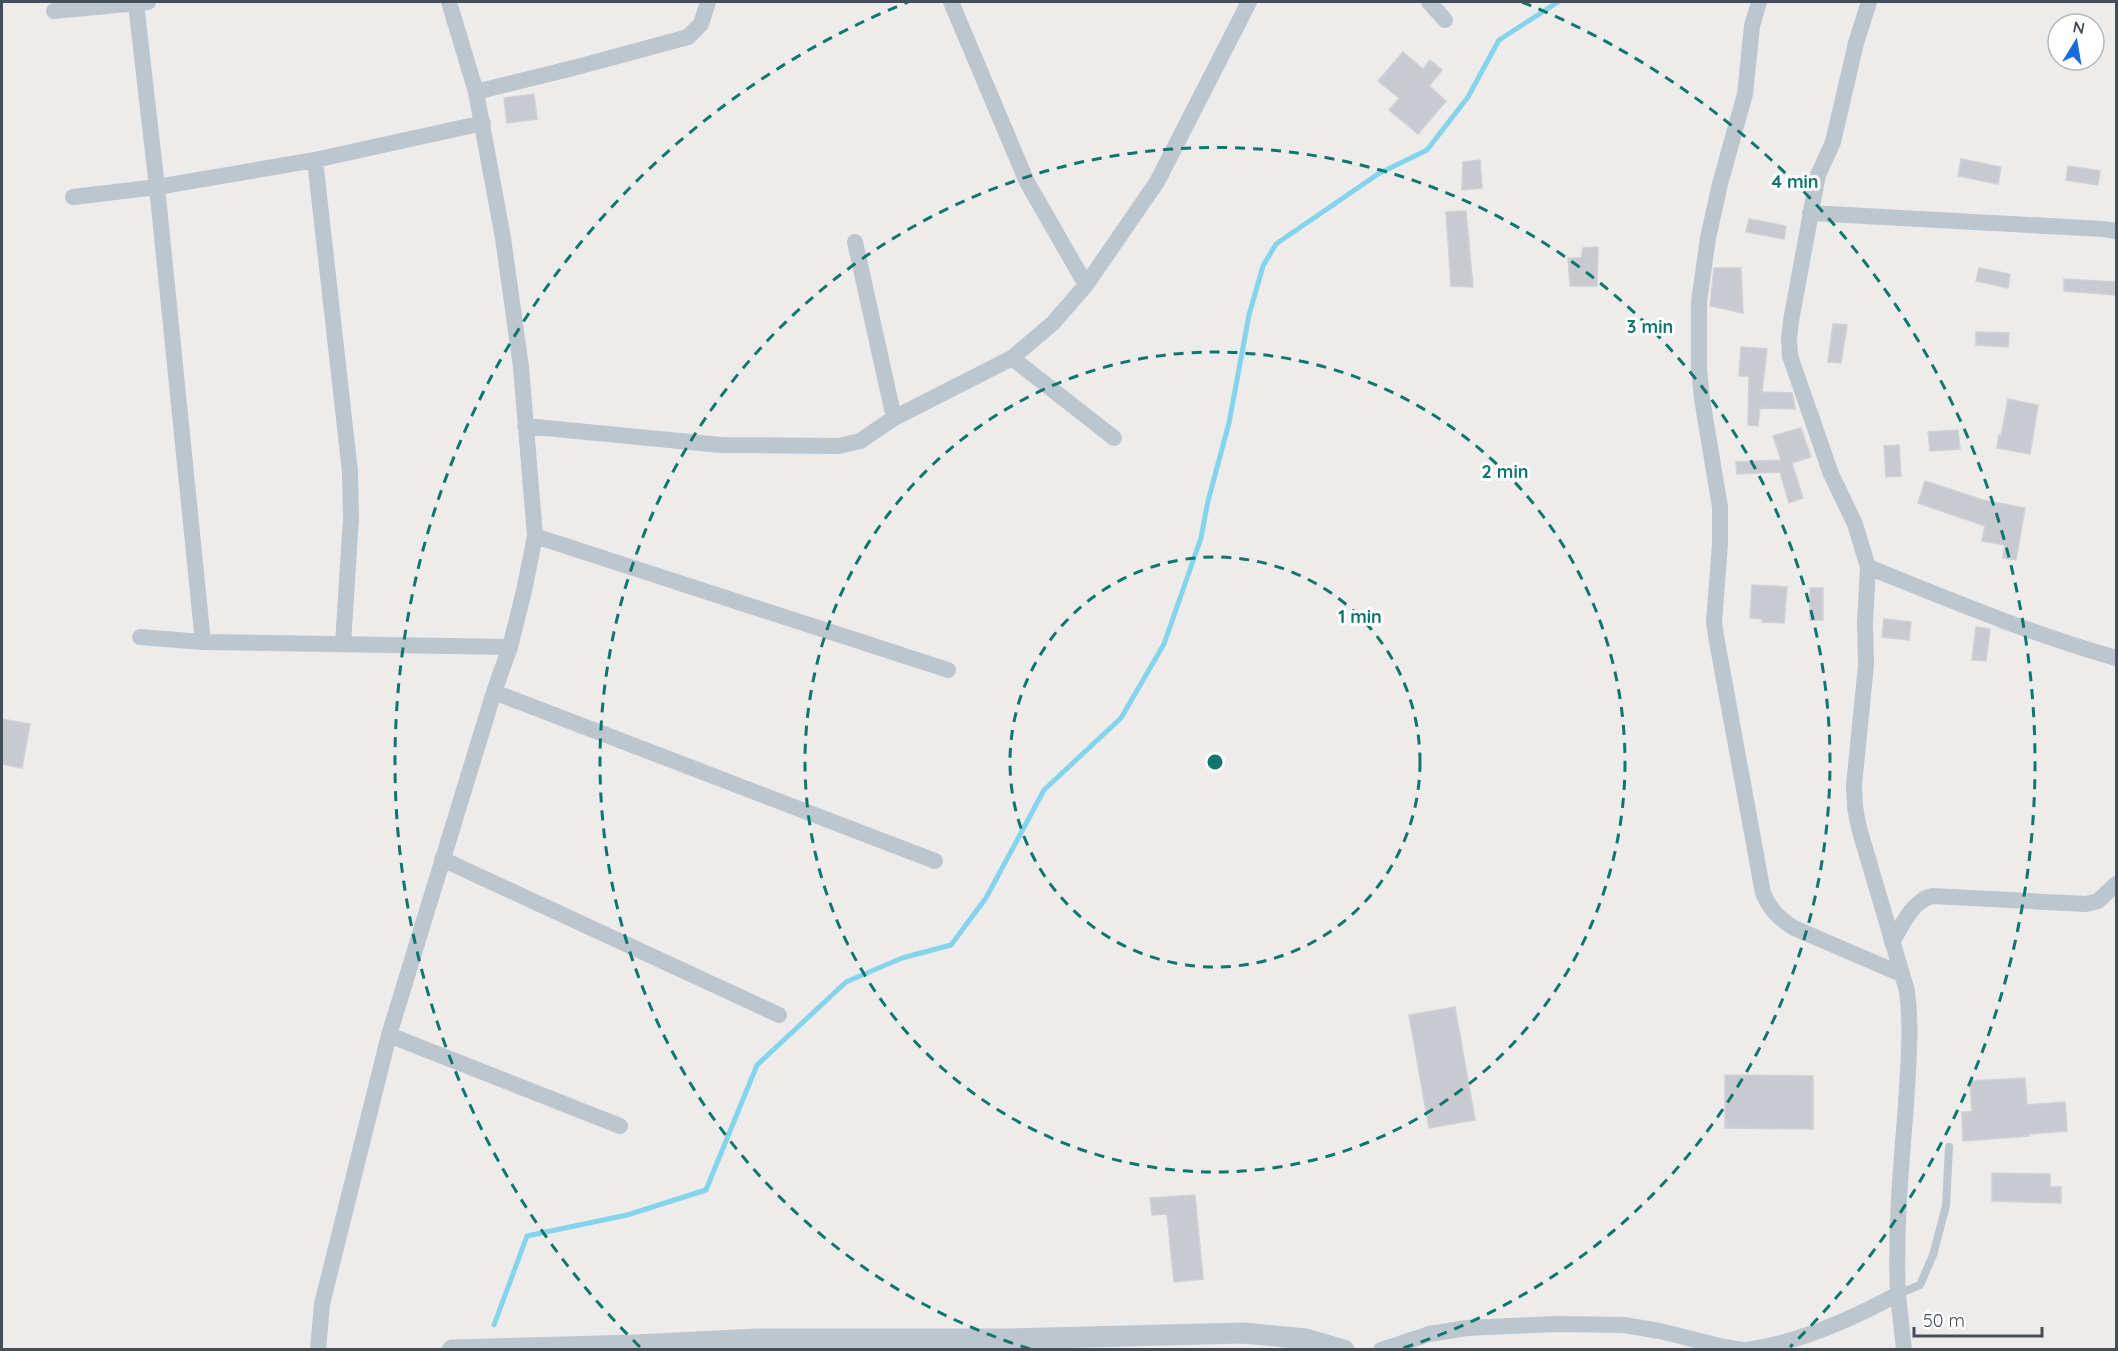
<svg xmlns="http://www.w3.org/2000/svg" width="2118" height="1351" font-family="Quicksand,sans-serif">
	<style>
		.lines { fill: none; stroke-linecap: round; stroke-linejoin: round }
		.stream { stroke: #84d5eb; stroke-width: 5 }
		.building { fill: #c8cad0; stroke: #cfd1d7; stroke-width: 1.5 }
		.service { stroke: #bcc6ce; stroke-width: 8 }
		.minor { stroke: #bcc6ce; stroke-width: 16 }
		.tertiary { stroke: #bcc6ce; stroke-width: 21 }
		.ring { fill: none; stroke: #0f766e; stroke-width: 3; stroke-dasharray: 10 8 }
		.centre { fill: #0f766e; stroke: #fff; stroke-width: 3 }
		.ring-label { font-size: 18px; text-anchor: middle; font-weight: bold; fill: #0f766e; stroke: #fff; stroke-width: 6; stroke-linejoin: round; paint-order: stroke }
	</style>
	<rect width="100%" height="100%" fill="#eeebeb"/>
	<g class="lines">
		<path class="stream" d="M494,1325L527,1236L627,1215L706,1190L757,1065L846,982L902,958L951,945L986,898L1044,790L1121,718L1164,644L1201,538L1208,501L1229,423L1249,315L1263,266L1276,244L1378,174L1427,150L1468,97L1499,40L1558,2"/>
	</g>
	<path class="building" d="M1403,52L1423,69L1430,60L1442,70L1429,86L1446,101L1418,134L1389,110L1399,98L1378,81Z
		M534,94L537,119L507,123L504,98Z
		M1961,159L2001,167L1998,184L1958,176Z
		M1480,160L1482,188L1462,190L1463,162Z
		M2068,166L2100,171L2098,185L2066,180Z
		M1466,211L1473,287L1451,286L1446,212Z
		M1749,219L1786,226L1784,239L1746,232Z
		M1598,247L1597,286H1570L1568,258H1581L1583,248Z
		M1714,268H1741L1743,313L1710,306Z
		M1979,268L2010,274L2008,288L1976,281Z
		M2064,279L2116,282V295L2064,291Z
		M1833,324L1847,325L1841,363L1828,362Z
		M1976,332L2009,333L2008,347L1976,345Z
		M1741,347L1767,349L1762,392L1792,393L1795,409L1760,408L1758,426L1748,425L1749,376H1739Z
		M2008,399L2038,405L2030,454L1997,448L1999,435L2001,436Z
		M1801,428L1811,457L1792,463L1803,498L1789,503L1780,472L1737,474L1736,462L1781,460L1773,436Z
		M1958,430L1960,449L1930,451L1928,432Z
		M1899,445L1901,476L1886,477L1884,446Z
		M1925,481L1983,500L2025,508L2016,560L2003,558L2005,545L1982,541L1985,526L1918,503Z
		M1752,585L1787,587L1784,623L1762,622V619L1750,618Z
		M1810,588H1823V620H1810Z
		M1884,619L1911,622L1909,640L1882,637Z
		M1976,627L1990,629L1986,661L1972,660Z
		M2,719L30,724L22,768L2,764Z
		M1455,1007L1475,1120L1429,1128L1409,1015Z
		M1725,1075L1813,1076V1129L1725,1128Z
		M2025,1078L2027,1105L2065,1102L2067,1131L2029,1134V1136L1963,1141L1962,1112H1972L1970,1081Z
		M1992,1173L2050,1174V1187H2061V1203L1992,1201Z
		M1195,1195L1203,1279L1174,1282L1167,1214L1152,1215L1150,1198Z"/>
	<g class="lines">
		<path class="service" d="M1898,1294L1920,1285L1933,1255L1946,1206L1949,1147"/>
		<path class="minor" d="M951,2L1027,182L1086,285
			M1429,2L1445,20
			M1759,2L1752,26L1745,94L1720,184L1708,238L1699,302V368L1702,399L1720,507V544L1714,622L1716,636L1763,893C1770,909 1778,918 1794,928L1901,974
			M136,4L157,187L203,642
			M54,11L148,2
			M476,92L577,67L688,37L701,24L708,2
			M315,160L350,472L351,518L343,644
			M73,197L157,187L315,160L483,123
			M1810,213L2103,229L2116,231
			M855,242L894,418
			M1012,358L1114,438
			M525,426L721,445L839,446L860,441L894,418L1012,358L1053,323L1086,285L1157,182L1249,2
			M535,536L948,670
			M1868,567C1950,600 2031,634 2116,658
			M140,637L203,642L510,647
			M494,692L935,861
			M442,859L779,1015
			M1892,942C1902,926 1912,901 1932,896L2086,904L2098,901L2116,884
			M389,1035L620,1126
			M1898,1294L1904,1350
			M318,1350L322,1304L389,1035L494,692L510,647L524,591L535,536L521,367L503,238L476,92L449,2
			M1381,1350L1429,1334L1467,1328L1556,1324L1624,1325L1660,1331L1724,1347L1742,1350
			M1746,1350C1799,1343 1852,1319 1898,1294C1895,1231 1901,1168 1906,1105C1908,1067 1912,1029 1907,991L1859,828L1855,807L1854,785L1866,665L1865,623L1868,567L1855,524L1831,474L1790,356L1789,339L1791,321L1816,185L1818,175L1833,142L1856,43L1869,2"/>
		<path class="tertiary" d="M452,1350L636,1345L758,1339H1009L1243,1333L1306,1339L1344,1350"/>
	</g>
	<g class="ring">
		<circle cx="1215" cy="762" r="205"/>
		<circle cx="1215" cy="762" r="410"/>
		<path d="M1030 1349A615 615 0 1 1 1400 1349"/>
		<path d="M640 1347A820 820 0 0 1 908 2M1522 2A820 820 0 0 1 1790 1347"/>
	</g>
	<circle cx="1215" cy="762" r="9" class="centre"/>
	<g class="ring-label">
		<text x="1795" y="188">4 min</text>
		<text x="1650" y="333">3 min</text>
		<text x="1505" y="478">2 min</text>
		<text x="1360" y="623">1 min</text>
	</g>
	<rect width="2118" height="1351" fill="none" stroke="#444e58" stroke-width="6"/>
	<g transform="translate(2076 42) rotate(11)"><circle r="28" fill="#ffffff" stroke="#b4b8bc" stroke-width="1.5"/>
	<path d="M0-4.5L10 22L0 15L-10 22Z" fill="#196dda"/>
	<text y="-9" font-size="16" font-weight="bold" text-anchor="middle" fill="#444e58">N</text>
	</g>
	<path d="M1914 1327v9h128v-9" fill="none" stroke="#444e58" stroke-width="3"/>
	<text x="1923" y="1327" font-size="18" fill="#444e58" stroke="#ffffff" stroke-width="4.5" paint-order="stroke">50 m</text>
</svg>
